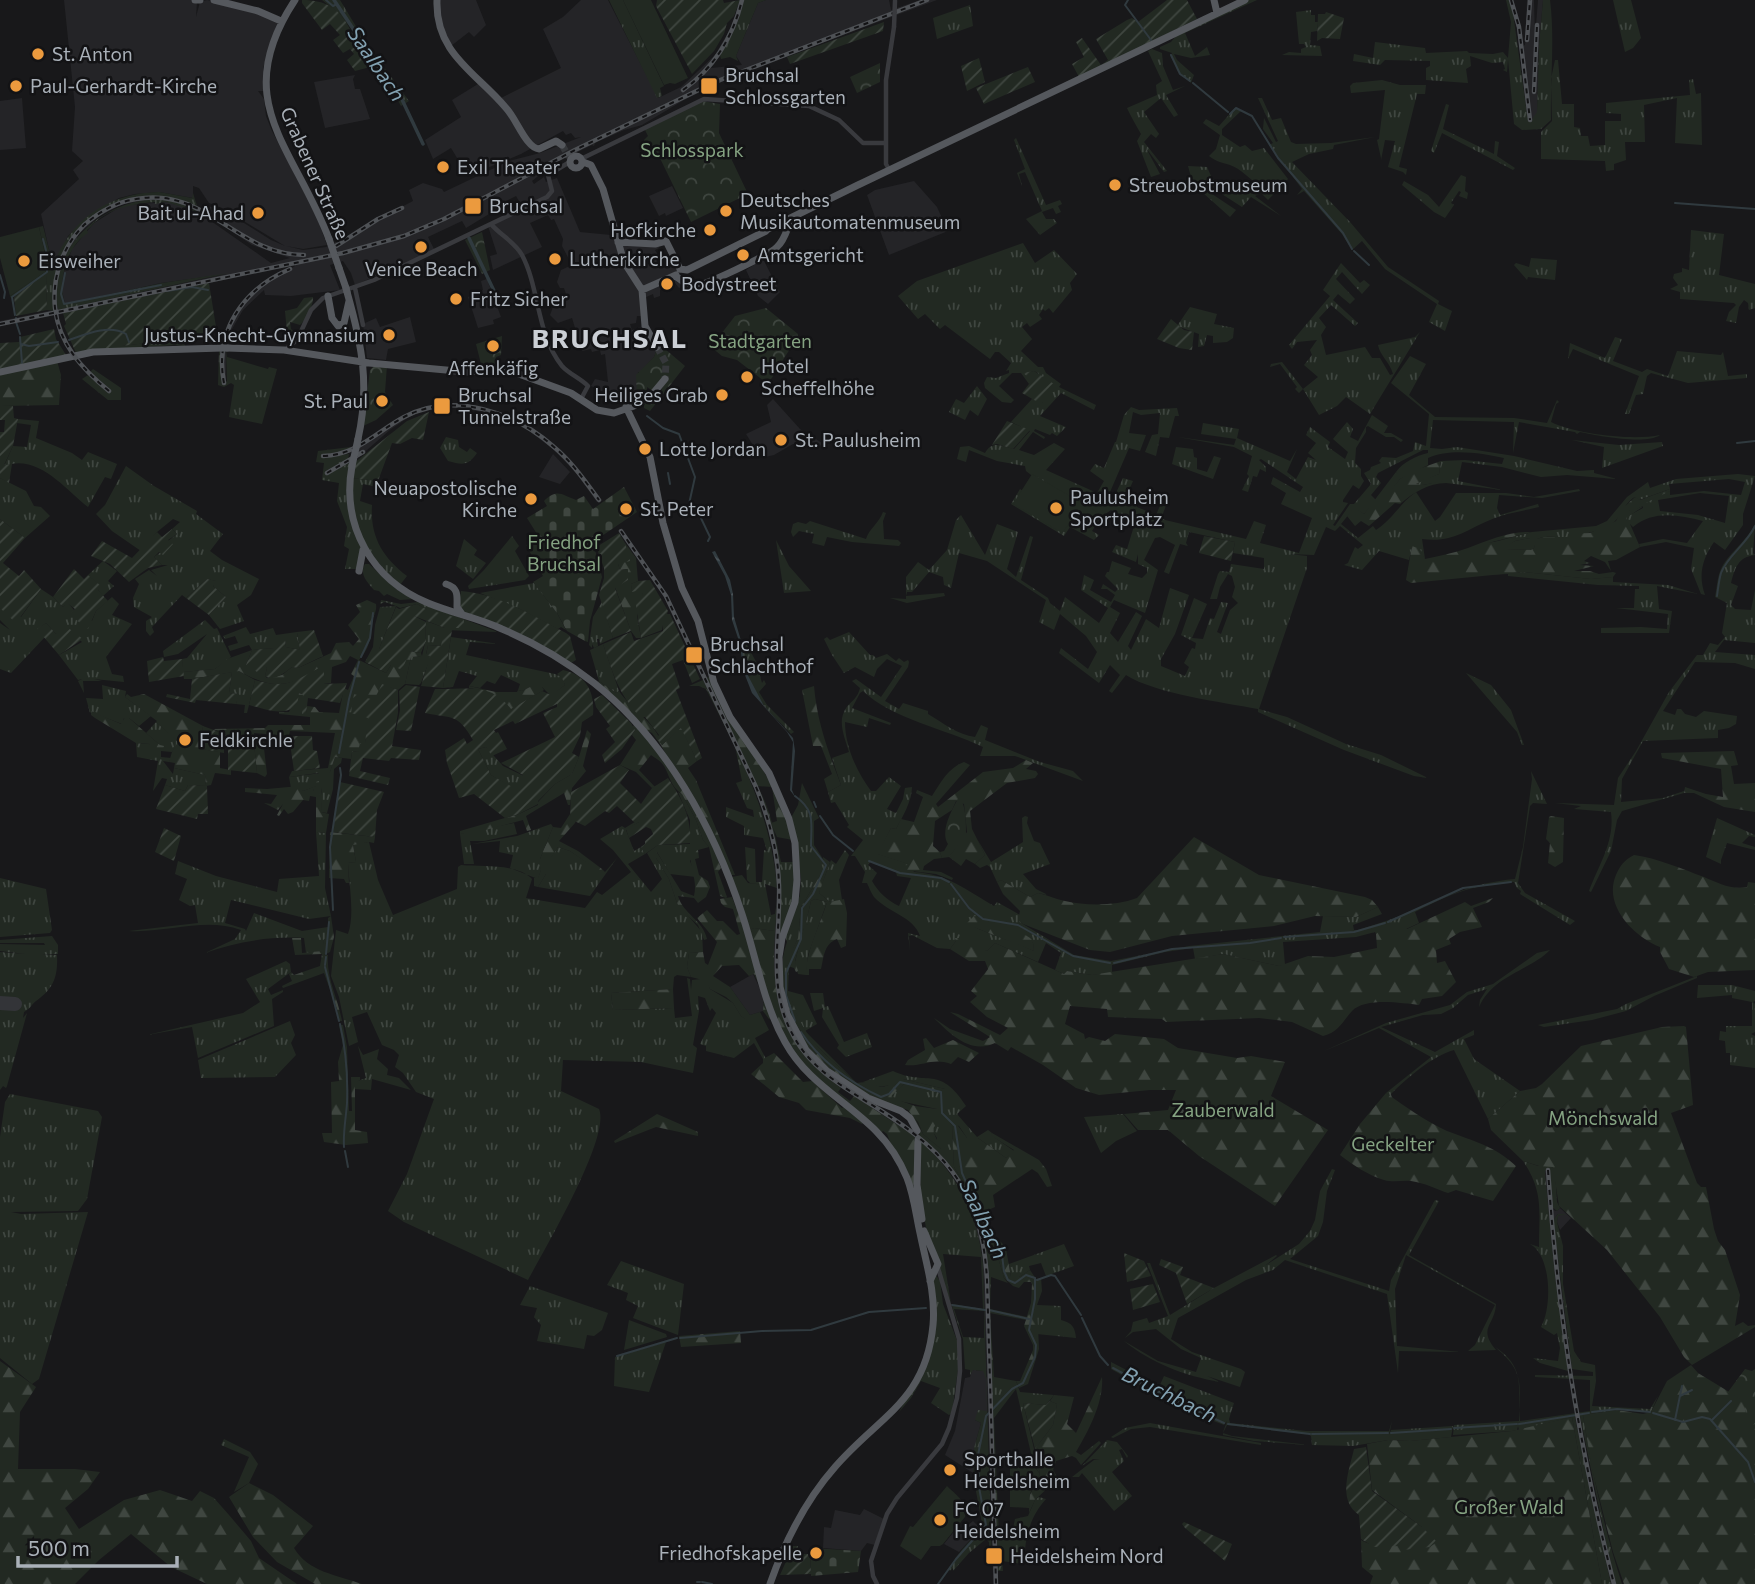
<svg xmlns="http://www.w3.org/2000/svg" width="1755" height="1584" font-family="Commissioner,sans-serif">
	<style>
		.built { fill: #242427; fill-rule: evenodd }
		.grass { fill: url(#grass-tufts); fill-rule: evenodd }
		.forest { fill: url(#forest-firs) }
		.cemetery { fill: url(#cemetery-stones) }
		.park { fill: url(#park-crowns) }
		.garden { fill: url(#garden-furrows); fill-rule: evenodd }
		.pitch { fill: #222922 }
		.water { fill: url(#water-ripples) }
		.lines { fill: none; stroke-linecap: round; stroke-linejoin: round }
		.stream { stroke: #303a3f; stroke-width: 2 }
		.canal { stroke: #303a3f; stroke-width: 3.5 }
		.runway { stroke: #333438; stroke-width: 14 }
		.major-tunnel { stroke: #35373a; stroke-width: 7; stroke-dasharray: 7 3.5; stroke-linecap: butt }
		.minor { stroke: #393a3e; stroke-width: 4.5 }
		.major { stroke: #55585d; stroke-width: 7 }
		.rail-casing { stroke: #4e5155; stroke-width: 4.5 }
		.rail { stroke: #131315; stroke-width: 2; stroke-dasharray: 5; stroke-linecap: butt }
		.minor-bridge { stroke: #393a3e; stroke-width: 4.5 }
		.major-bridge { stroke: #55585d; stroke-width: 7 }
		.poi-dot { fill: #eb9a3e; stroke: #131315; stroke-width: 2.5 }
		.labels { text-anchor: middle; stroke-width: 5; stroke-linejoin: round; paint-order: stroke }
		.poi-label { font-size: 19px; fill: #aab1b9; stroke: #131315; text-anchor: start }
		.park-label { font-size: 19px; fill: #85a382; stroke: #131315 }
		.street-label { font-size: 19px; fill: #aab1b9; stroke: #131315 }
		.water-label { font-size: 21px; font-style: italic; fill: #83a2b2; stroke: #131315 }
		.district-label { font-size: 26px; font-weight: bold; letter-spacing: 2px; fill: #cbcfd5; stroke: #131315 }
	</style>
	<defs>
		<pattern id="grass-tufts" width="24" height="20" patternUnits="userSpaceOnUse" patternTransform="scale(1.75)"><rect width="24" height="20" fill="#222922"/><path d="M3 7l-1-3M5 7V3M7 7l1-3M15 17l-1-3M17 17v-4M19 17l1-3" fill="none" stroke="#3f4640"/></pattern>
		<pattern id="forest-firs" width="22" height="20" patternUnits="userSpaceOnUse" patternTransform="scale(1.75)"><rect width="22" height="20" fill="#222922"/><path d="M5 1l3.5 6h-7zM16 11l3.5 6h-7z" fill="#3f4640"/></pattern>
		<pattern id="cemetery-stones" width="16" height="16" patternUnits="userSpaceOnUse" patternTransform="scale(1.75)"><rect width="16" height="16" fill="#222922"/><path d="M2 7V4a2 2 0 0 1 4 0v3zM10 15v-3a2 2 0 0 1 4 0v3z" fill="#3f4640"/></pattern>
		<pattern id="park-crowns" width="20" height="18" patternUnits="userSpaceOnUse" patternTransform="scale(1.75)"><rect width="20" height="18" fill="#222922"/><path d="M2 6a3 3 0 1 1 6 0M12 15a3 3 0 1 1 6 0" fill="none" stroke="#3f4640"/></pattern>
		<pattern id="garden-furrows" width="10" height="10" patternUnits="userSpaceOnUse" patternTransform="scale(1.75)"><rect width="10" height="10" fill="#222922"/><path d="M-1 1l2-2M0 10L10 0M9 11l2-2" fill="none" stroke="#3f4640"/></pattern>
		<pattern id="water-ripples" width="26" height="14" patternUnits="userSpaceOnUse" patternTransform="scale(1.75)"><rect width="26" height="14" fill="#303a3f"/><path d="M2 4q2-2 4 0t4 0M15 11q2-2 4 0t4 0" fill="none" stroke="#4b5459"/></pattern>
	</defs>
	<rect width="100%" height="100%" fill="#18181a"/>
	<path class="built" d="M64,0H195L197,2L196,17L200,2L207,0L244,7L280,21L263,68V91H258L264,99L266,116L272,131L316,215L327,245L303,249L286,246L303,250L326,247L353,233L357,234L378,219L413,201L409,190L423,183L442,189L444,192L509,161L540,153L581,137L575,138L571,133L566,135L563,131L521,154L468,176L451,148L433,159L425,140L461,117L452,100L478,84L495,101L561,68L543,29L563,17L581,0H608L658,98L681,87L715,55L732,26L740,0H744L738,21L720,55L711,68L742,65L736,56L758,3L766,0H889L891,10L920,0H937L736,75L684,100L642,125L624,130L595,143L594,146L592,145L553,164L532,181L534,184L544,177L546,182L557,178L580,232L632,237V241L656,242L659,248L655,250L666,268L678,263L681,269L677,275L686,285L679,288L675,283L660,290V296L654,298L653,294L644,298L646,316H637L636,323L630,324L632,330L643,326L661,350L656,352L654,357L640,372H638L637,397L630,400L627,396H612L591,386L595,379L608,382L605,354L601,355L600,350L592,352L591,349L582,351L572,318L558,323L550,315L553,307L568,300L564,288H560L557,282L561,270L572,265L562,246L563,239L554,219L551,220L548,215L530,223L542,247L493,270L490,256L497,254L488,226L524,210L516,196L498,205L499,208L466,228L462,221L428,237L435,251L355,285L351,273L343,261L330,265L340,290L291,296L265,295L264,290L243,310L232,329L226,350V382L223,383L221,374V350L233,316L255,289L295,266L294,264L174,291L171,290L58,314L61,328L72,352L90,372L110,389L108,391L74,360L61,337L54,314L0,325V321L54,310L55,280L69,243L77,232L96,215L119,202L145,196H159L184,200L212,214L205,206L220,208L271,240L285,246L222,208L209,203L199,188L193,186V198L159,192L135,194L119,198L86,218L68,236L53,267L41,214L79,179L73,170L83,161L72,151L75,107ZM145,200L171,201L189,206L212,218L252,245L290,258L271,263L198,212L180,206L167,202L128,205L115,210L94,223L72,249L64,272L62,291L65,304L161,283L226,274L58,310L61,268L79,234L98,217L120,205Z
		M438,0H476L486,25L474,37L469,32L451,46L445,35Z
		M1509,0H1513L1517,12L1523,46L1525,45L1527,0H1534L1535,38L1538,0H1543L1539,46L1537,113L1533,121L1529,120L1527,115L1517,28Z
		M355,75L353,79L355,89H360L370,119L325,128L314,82Z
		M22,98L26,148L0,150V101Z
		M914,181L937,207L948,231L889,255L867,195L875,190Z
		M672,186L683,208L666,216L665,213L659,216L649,196Z
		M763,259L780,292L768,304L758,296L746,270Z
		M487,279L501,317L493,320L494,324L478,328L468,297L483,290L481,281Z
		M410,317L416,342L388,349L386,360L367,358L363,324L376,318L380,327Z
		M773,399L800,429L822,443L820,446L793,444L774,455L761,458L746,434L771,422L767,405Z
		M462,404L502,414L544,437L568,459L600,500L597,502L576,473L554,450L528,430L501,417L456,406L427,409L409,417L391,429L359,457L328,474L326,471L357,454L356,451L329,458L323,459V456L352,449L415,411L440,405Z
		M553,454L570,472L560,484L539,477Z
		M622,531L657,579L674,611L758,786L769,818L779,866L784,1015L789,1027L796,1040L840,1083L904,1123L937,1151L958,1177L978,1217L985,1248L988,1288L997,1584H993V1575L987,1381V1411L975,1420L981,1423L974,1448L973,1473L945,1455L955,1431L965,1378L970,1377L972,1370L984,1371L987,1379L982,1249L962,1191L945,1165L924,1143L902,1126L838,1086L811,1064L786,1028L774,988L773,956L777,889L773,851L766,819L754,788L672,612L655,581L620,532Z
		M753,974L764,997L763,1011L750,1015L730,987Z
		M1548,1170L1553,1210L1557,1211L1560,1208L1571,1218L1560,1230L1557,1222L1558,1216L1563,1214H1558L1553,1220L1571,1365L1567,1366L1549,1225L1545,1171Z
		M1585,1447L1597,1506L1615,1584H1611L1589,1491L1581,1448Z
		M864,1509L884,1519L875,1545L867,1543L861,1551L823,1548L824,1527L831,1528L835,1510L860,1515Z
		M973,1521L982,1530L970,1540L959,1552L944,1544L956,1529L960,1532Z"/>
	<path class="grass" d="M322,0H340L366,43L409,101L401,106L385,78L364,54L353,31L340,14Z
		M609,0H623L664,86L660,88L662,96L657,98Z
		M744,0H766L758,3L736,56L738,61L730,57L721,59L720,55L738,21Z
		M1248,0H1257L1185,33L1195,56L1207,47L1210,55L1191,58L1174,54L1177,60L1194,75L1191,83L1180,74L1171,55L1172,53L1160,49V47L1171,42L1176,36Z
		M1506,0H1509L1513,13L1527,114L1531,121L1537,112L1539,46L1543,0H1550C1555,40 1550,79 1551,120L1541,129L1522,130L1514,124L1508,59L1507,72L1503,70L1505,69L1503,62L1492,63L1470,56L1471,66L1466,69L1468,83L1426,80V68L1430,66V61L1385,60L1380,65L1353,61L1354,54L1373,58L1375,42L1425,48L1426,53L1467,51L1469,53L1493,54L1503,52L1508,58L1511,22Z
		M1613,0H1631L1641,38L1633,48L1625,52Z
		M970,5L973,26L937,39L933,18Z
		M1311,10V15H1315V22H1318L1317,31L1311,32L1310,45L1320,46L1322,56L1282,55L1289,52L1301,53V49L1306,47L1304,44H1299L1296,12Z
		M1152,49L1162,53L1163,66L1173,90L1185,86L1166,95L1178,115L1174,117L1161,98L1144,112L1159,134L1156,138L1151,134L1144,142L1167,171L1164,172L1146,148L1160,174L1151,177L1137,141L1141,134C1136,125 1131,117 1127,108L1157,95L1156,85L1162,81L1148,51Z
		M1555,60H1558L1562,104H1574V127L1580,128L1581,136H1588L1590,146L1605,145V121H1621V114L1606,113V103L1690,95L1689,80L1693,79L1696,94L1701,93L1702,145L1675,143L1677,98L1644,105L1645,142H1625L1626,160L1614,164V170L1606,171L1605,161L1541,159V132L1552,121L1551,79Z
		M1382,80L1400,85H1426L1425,94H1417L1399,167L1407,169L1406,175L1403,172L1388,167L1395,141L1385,140L1381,160V158L1377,140L1379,139L1385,90L1351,93L1350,86L1353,83Z
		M1258,98H1262L1272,120L1281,118L1291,142L1296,144L1331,143L1375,137L1334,145L1333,149L1309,154L1292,162L1350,222L1388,267L1439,301L1438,304L1452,311L1445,331L1429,322L1437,304L1385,269L1362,241L1352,250L1342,234L1304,191L1297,195L1302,189L1269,145L1273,143L1263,129L1264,118L1276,142L1278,141Z
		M1446,104L1449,105L1443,129L1494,154L1495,141L1499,142L1497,156L1515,168L1513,170L1442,133L1434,153L1431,151Z
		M1235,108L1241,111L1222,129V135L1240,147L1245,145L1252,151L1264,148L1288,179L1268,200L1261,193L1255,196L1281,216L1251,197L1242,207L1200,180L1199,181L1206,190L1236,210L1230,217L1193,184L1188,166L1207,167L1212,178L1225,188L1232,181L1252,194L1257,191L1258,185C1249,178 1241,169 1230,165C1221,162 1217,162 1209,156L1216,149L1220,135L1203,123L1206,119L1219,126Z
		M1016,138L1046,205L1060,200L1062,204L1058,206L1061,212L1056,214L1053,208L1042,212L1046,219H1054L1057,223L1040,235L1026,219L1042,211L1025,172L1019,174L1022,186L1017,173L1025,169L1014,140Z
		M1461,175L1466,177L1465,191L1468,193L1467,199L1459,196L1461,192L1459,191L1451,203L1454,205L1445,218L1434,212L1402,185L1404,181L1428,195L1439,207Z
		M159,192L192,198L193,193L197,206C116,176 52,226 54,311L47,310L46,274L11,298L10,296L46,271L47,263L39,227L43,226L53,266C70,219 109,193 159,192Z
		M145,200C163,199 185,200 198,212L166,202L155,204V202C133,204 111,208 95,222C92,225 90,228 87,230L88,233C67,245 57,283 65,304L162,283L229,273L58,310C47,254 93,208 145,200Z
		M1691,230L1724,234L1719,275L1755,284V308L1749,310L1748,303L1744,300L1739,307L1736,323L1726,321L1729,312L1736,305L1734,303L1680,299V292L1670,289L1678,285L1673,278L1674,274L1682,272V268L1689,270Z
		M1023,243L1035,263L1054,250L1077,274L1070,283L1072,290L1053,313L1049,308L1045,311L1043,309L1039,315L1042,319L1030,327L1027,323L1022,327L1032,339L1021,351L1038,367H1043L1046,373L1061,384L1059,387L1096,405L1094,410L1061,393L1040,416L1066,427L1057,436L1052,433L1050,435L1035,429L1034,431L1045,437L1044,439L1033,432L1019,450L1034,455L1054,443L1065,449L1046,470L1097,493L1104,481L1090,471L1095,464L1104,468L1115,442H1116L1124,415L1131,407L1139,410L1177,408L1179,416H1175L1169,438L1160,437L1156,456L1145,452L1152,435L1158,434L1160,413L1141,415L1133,412L1129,433L1146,435L1140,451L1129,448L1110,492L1115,495L1123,478L1133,481L1125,499L1137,505V507L1156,515L1165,494L1170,496L1161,518L1165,520L1246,539L1254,521L1266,525L1260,543L1299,553L1312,518L1281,504L1286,493L1271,484L1273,477L1300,492L1303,487L1261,459L1259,460L1266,467V472L1260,469L1257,477L1253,476L1248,492L1242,490L1249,476L1247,474L1252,456L1234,447L1178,437L1234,445L1236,439L1201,434L1203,423L1239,429L1237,438L1290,461L1297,449L1287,472L1296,479L1308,457L1316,460L1308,453L1316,443L1306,435L1310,427L1330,442L1328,447L1345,459L1348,452L1333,439L1347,422L1353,429L1350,437L1358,441L1372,415L1388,426L1384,433H1391L1403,440L1401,442L1394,437H1386L1368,426L1366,427V432L1356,448L1355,463L1361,469V476L1364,481L1359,489L1353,485L1343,500V502L1348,503L1333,525L1335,526L1350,504H1354L1371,484L1364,473L1370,470L1371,467L1381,463L1379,461L1382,457L1396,458L1413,451L1415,442L1426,446L1429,414L1391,383L1410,356L1426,364L1409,395L1435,417L1514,418L1547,423L1557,400L1559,402L1556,404L1551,422C1575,434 1634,441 1660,435C1646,445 1599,436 1580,432L1577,434L1575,432L1519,422L1513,453L1514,422L1433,420L1430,448L1442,449L1457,447L1514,456L1577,471L1594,470V473L1617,479L1567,475L1541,477L1502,467L1462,462L1458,481L1503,490L1446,483V481L1416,486L1418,482L1439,474L1441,461L1465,460L1502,464L1504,458C1482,453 1450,448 1428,458V465L1400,479L1381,504L1379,503L1399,476L1396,472C1403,462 1416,456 1428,453V450H1423L1378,473L1376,477L1381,483L1371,495L1376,500L1364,514L1354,508L1341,524L1358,538L1373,526L1376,530C1394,518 1400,503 1416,492L1435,521L1440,517L1456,493H1506L1534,497L1579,489L1580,491L1542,498L1499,495L1497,508L1500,515L1538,504L1539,507C1523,511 1505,513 1490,520C1464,531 1452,543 1422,539L1425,559L1421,553L1412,547L1409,560L1379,551L1362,570L1344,565L1348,563L1355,547L1358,549L1363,545L1340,526L1335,531L1326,527L1314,555L1289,554L1307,556V568L1259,709L1287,717L1346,744L1381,755L1428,778L1414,776L1344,750L1258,712V709C1222,702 1156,694 1126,675L1112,693L1109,691L1120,675L1110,665L1099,683L1059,653L1061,648L1088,669L1097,652L1086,636L1060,614L1054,630L1039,622L1046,600L987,561L959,553L951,588L944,585L943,577L929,572L912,592H907L906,596L944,593L945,596L907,603L890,598L906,599V577L918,562L929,570L947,550L956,520L961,515L985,555L997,524L1018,532L1007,569L1016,577L1030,536L1033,537L1021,580L1048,598L1050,603L1060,611L1065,597L1099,623L1108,608L1081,590L1084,575L1094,580L1090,590L1111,602L1115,595L1107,589H1101L1103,584L1115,592L1118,589L1105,576L1107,572H1109L1112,561L1131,568L1128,574L1142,578L1147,573V568L1138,564V554L1136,562L1112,552L1116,545L1127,549L1134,526L1129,521L1124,524L1127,519L1111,510L1101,517L1092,531L1099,535L1094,540L1070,527L1064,536L1011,504L1020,489L1023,491L1035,478L1026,471L1025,466L997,461L969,450L966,462L957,459L960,447L969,446L985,453C992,440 1002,446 1014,449L1030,431L1011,422L1032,399L1042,403L1045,394L1038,373L1034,371L1027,373L1033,380L1029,384L1021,373H1012L999,386L1014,400L1011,403L1002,402L985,388L984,383L987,377L996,378L1009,373V370L1006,371L1011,363L999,352H995L990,359L945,325L940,329L925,314L918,319L898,296L917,281ZM1189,532L1235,542L1233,553L1264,558V569L1231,564L1229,572L1220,571L1218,574L1210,599H1217L1220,587L1228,574L1232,576L1235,587L1232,597L1238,603L1230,610L1221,634L1217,632L1228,603L1221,602L1214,619L1210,618L1203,639L1192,638L1207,604L1194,598L1181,635L1196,643L1195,649L1192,648L1184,663L1189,667L1185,676L1161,666V659L1175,634L1189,595L1170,588L1159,628L1146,619L1131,650L1128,646L1142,616L1136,612L1118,642L1110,633L1120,613L1110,607L1114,600L1145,613L1158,570L1144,560L1155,538L1160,537L1175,545L1164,572L1169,574L1180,544L1188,546L1186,543Z
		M1531,258L1557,260L1555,280L1528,277L1527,280L1514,265L1516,263L1529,267Z
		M1341,263L1360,283L1364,280L1370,285L1362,294L1342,272L1336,279L1355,299L1350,304L1338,294L1333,300L1358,323L1355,326L1331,305L1319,318L1326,327L1321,335L1326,355L1365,347L1372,358H1380L1390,375L1393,374C1390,362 1380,356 1378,345L1415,337L1420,332L1370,414L1346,397L1337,406L1319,415L1303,389L1299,393L1295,389L1297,387L1280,364L1270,367L1271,364L1282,362L1303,389L1318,377L1304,365L1312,355L1310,350L1317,340L1297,342L1292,349L1289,345L1330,296L1323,290Z
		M1190,307L1217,314L1214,324L1234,328L1233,338L1227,342L1213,343V336L1207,335L1204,346L1198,347L1199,334L1177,326Z
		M179,331L206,333L208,339L184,338L185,346L175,345L119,349L121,346L163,341Z
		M1615,337L1622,339L1613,361L1642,372L1647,369L1668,376L1677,351L1721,355L1723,352L1728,376L1747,374V378L1688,383L1651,373L1647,376L1643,394L1636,395L1629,414H1625L1639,376L1573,349L1568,359L1570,343L1605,358Z
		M221,350L220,366L223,383L227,381L226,350L227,357L268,369L269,367L277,369L262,424L229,417L234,385L231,383L224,387L218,385L219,351Z
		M93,369L121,388V400H108L82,379L88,375L109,391L110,389L90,372Z
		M977,386L987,399L978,416L970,410L965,420L949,412L956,399L964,403Z
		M18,419L39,421L36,438L72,453L82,460L88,452L117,464L111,479L105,477L88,507C65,489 38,453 4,466L13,446L27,447L31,425L17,423Z
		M446,437L458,440L459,447L467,452L470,448L477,453C468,466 463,465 448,461L440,448Z
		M1572,440L1619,445L1662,442L1663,446L1602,468L1604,447Z
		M351,447L345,452L324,456L323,458L349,454L348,459L326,471L328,474L351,462C349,495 348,521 363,551L358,569H345L349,549L344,546L347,527L337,501L339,483L322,480L324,463L316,462L318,451Z
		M1176,447L1193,449L1194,457L1197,458V469L1207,472L1214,456L1221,458L1213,479L1172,464Z
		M126,466L154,486L197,511L196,514L223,534L210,551L222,560L259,579L251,595L237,605L244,621L220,629L209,615L226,597L213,586L216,581L207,579L186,598L182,595L152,627L154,632L150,636L146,631V621L152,617L134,607L133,598L139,584L135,579L149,570L157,576L151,570L168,565H162L154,557L172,544L168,541L177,534L172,529L180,522L173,519L157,532L141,551L112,531L96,514L105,505Z
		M1738,474L1755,476L1743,514V525L1725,550L1714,542C1702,559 1698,576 1705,595L1701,594L1691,569L1694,548L1666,542L1640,547L1639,544L1663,539L1687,543L1703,521C1679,515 1653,510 1633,527L1630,524L1627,525L1626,517L1643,508V506L1628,513L1631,509L1665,492L1670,491V495L1704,491L1741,495L1745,482L1729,479L1669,484L1670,489L1639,500L1635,497L1633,498C1624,505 1623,512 1616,520C1610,528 1580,536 1570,537C1559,538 1548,535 1537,539L1534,548L1531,550L1506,549V546L1515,541L1530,538V537L1487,544L1532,532L1596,526L1607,521L1627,497L1648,482L1650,488L1676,479ZM1700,493L1729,496L1725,523L1698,515L1660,511L1658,500Z
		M0,478L26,491L34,506L41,507L50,516L25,538L0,519Z
		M352,478L378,481L376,487L363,484L360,501L372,505C370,536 382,557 407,576L400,585C378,568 361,544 354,517C351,505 352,490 352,478Z
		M883,512L886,513L883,521L884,539L898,540L901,543L899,546L852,542L827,537L824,546L812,543L814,534L799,531L793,537L791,532L793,524L798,522L806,524L810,521L866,539C869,529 879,523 883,512Z
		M1755,524L1753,553L1755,555C1738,557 1735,568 1731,583L1738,586L1731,605L1735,609L1751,610L1755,590V643L1724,640L1715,652L1755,655V669L1735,663L1695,662L1663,711L1675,715L1677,709H1681L1685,714L1696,717L1704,711L1737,716L1736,724L1729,728L1718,730V738L1643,741L1622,779L1621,802L1663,798L1684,791V793L1622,811L1617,820L1611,851L1591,892L1589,891C1599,864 1615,841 1611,812L1574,809L1581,806L1555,803L1614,805L1618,778L1636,751L1669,692L1697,655H1703L1710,643L1718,645L1725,637L1722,633L1727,603L1715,597C1717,588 1717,578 1721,569C1727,555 1746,542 1755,524Z
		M512,536L519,546L515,551L529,576L525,580L469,589L468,586L484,570Z
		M464,539L477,550L474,555L486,563L473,579L456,566Z
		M776,540L789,566L811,591L784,593Z
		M103,561L117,571L108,581L114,586L103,596L98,590L100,586L88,575Z
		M365,564H369L396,589L413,599L400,600L387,594L384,596L379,591L374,590C367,582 359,574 365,564Z
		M1523,572L1591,579L1613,577V582L1668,585L1698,594L1657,586L1659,609L1672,611L1669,633H1601V628L1641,627L1667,629L1668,614L1616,608H1634L1635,589H1639V586L1598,585L1508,576V574L1483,575Z
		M534,583L557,613L566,630L561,627L558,629L520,609L480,593Z
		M41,589L53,597L63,607L67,602L74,610L71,615L92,621L96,611L112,597L119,604L112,615L132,624L106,657L112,674L123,676L124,682L94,679L102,681H83L84,693L78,681L82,679L78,680L59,655L82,642L69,629L56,634L46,623L38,629L45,637L11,673L0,669V623L10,630L0,620V608L21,617Z
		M381,600L401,604L418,602L498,632L445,630L442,646L428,645L426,654L431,656L421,683L419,685L405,684L411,657L422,656L425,643L426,621L445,628L426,609L417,604L400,608L396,606L379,649L365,662L373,647L375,625L380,607L396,606L385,602L380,604Z
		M602,602L613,638L600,644L599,639H597L598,646L594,648L592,644V648L589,645L593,617Z
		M205,620L214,629L217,628L231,657L215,669L183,672L182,659L187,658L207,634L178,654L164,657L163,651Z
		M246,627L250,634L273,628L276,635L297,632L300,650L286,647L285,640L274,648L252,650L249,645L230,651L228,646L238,643L235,636L225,639L223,636Z
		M849,632L870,655H873L876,658L887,654L896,661L899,658L904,662L908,660L909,662L908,667L885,701L899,709L903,703L928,711V714C943,723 958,735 975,737L981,725L988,728L985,740L1040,762L1073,771L1083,781L1015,756H980L983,747C946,729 892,719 863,691L860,693L852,708L891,723L890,725L869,718L867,727L845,722C845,747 857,772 871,791H876L889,777L901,786L887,809L896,813L903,799L905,788L912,787C912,801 902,818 896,829L891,828L878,854L909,864L914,872C948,874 966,890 994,906L997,902L1020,915L1019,920L1023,924L1074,955L1111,961L1189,946L1320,932L1323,916L1356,917L1378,907L1382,914L1353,925L1354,930H1358C1376,924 1393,919 1410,912C1449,896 1471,883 1515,879L1523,847L1532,779L1531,771L1547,804L1533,803L1530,806L1518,883L1525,893L1575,921L1570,925L1520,894L1521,891L1517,888L1514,882C1472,885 1452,893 1415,912L1419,923L1406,929L1376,934L1375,932L1356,937L1283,942L1285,965L1279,966L1223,954L1195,959L1193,948L1165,952L1112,965V973L1092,975L1067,971L1064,974L1055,970L1061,953L1046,943L1038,962L995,943L987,951L956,941L950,949L937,948L912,935L909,936L910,951L908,933L920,936C914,917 888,912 875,898C872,895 869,887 867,883H862L865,872L855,856H851L863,840L847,827L849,825L835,802L831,803L828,792L841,785L832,758L849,752C846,741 838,724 844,712C848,702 857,701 860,688L852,681L856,679L881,697L902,666L887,659L877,669L874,677L855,667L844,673L832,655L824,639L827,637L830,640ZM870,862L896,872L897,876L911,878L899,906C888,901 878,892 872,881L877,873L868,865ZM981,917L1028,937L1033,943L1034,951C1012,940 988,935 967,923Z
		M451,637L499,644L470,642L466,655L555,674L562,677L565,685L551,696L542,687H530L522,691L518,690L520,684L501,675L495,684L487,681L480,688L469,686L477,676L459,671L453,687L443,688Z
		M746,643L761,671L759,672L756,662L762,683L764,680L766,684L759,692L767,705L794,732L791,734C785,727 778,721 771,714C753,695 743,670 742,644Z
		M603,644L619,691L616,693L599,681L590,650Z
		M234,670L239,671L255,680L247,713H244L245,705L236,704L238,694L229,693L232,672Z
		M1466,673L1491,685L1511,710L1524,745H1522L1517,732Z
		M703,680C736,749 771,810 777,888L765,884L771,915L775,914L777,902L775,931L754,928L750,930L732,877L742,875L748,883L764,885L750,883L747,880L745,847L755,849L756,882H762L764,850L767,851L763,838L744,835V826L726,817V807L754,817L753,810L747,808L736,783L742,781L735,746L706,689L699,686H689Z
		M102,685L126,691L125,697L151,716L139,726L129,718H124L122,724L91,712L90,713L86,698L103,699Z
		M156,722L179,742L172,752L161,751V757L171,758L169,762L163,761L173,774L174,768L205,775L206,786L188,785L185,791L165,785L167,779L162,778L153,791L158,761L137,757L136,743L160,745L146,733Z
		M486,747L503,766L524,776L514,789L491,775L478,749Z
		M335,757L342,758L341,763L334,769L333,789L327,813L321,812L322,787L321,795H318L313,790L317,786L303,791L299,787L291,788L289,777L330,772Z
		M802,783L819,818L814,821V845L825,862L824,869L801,907L798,938L786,965L789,967L788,991L803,995L817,1024L805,1031L853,1079C822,1051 802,1039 791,997L797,1026L818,1053L815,1056C790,1027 773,980 787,942L785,937L800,895L801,878L792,816L798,805Z
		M757,786C771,808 775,837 781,862H795L794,901L780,940L778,966L779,987L786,1014L797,1039L815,1061L840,1082L877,1105C868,1102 859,1095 850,1089C807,1063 777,1023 776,971C776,941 782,910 780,880C778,847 769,816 757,786Z
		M678,792L682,794L696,820L703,840L709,847L698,850L690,861L696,877L670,874L657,852L656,858L669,879L677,903L702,932L703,952L689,953L687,967L691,977L677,975L674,977L673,989L611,993L613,1010L674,1008L675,1018L692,1016L687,978L690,979L691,990L692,980L701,979L708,983L710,989L733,1003L741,1016L763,1030L764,1033L755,1038L766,1059H763L754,1043L734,1058L706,1051V1046L700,1044L716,1013L712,1008L710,1011L705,998L698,996L699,1011L693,1045L697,1048L693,1073L641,1062L563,1060L561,1091L599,1109C611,1137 544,1250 528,1280L404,1222L388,1211L407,1174L434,1099L416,1092L403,1073L395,1067L399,1055L394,1050L382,1045L367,1012L352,1017L358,1042L349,1046L339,997L331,976L336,930L348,934C355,915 349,884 348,863L356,862L353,844L369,842L378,880L393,915L457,889L458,867L461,865C481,867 517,863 532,879L526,898L585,908L597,892L602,895L631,872L613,850L600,839L622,826L625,828L638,820L639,822L626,830L634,851L641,847L645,854L628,864L651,892L662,879L647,853L658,845L690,844V820Z
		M1025,816L1028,817L1027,823L1034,841L1040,843L1050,864L1023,874L1036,889L1048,895L1038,893L1030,897L1001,880L997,882L990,867L987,865L980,868L975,864L985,855L977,839L991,862L1023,842L1022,818Z
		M1717,818L1755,835V837L1749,836L1742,843L1755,847V850L1727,843L1721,860V864L1706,857Z
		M514,823L517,834L484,841H470L474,864H464L460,834Z
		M551,824L553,827L540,859L541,870L538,879L510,868L513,855L499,852L500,841L472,844L517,836Z
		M316,832L326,833L325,888L331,916L309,919L231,900L225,923L245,929L246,931L254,913L302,931L328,927V938L324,940L323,951L306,953L304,938C270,936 235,942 205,953L235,939L241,930C206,917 167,933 129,931L198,923L195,905L190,906L179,900L187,879L175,874L178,861L216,876L277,892L279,879L319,876Z
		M558,847L570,851L600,871L602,869L605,872L617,858L590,896L538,887L546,874V864Z
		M845,850L849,855L839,880L842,900L830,902L819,893L820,889L831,860L836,864Z
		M0,878L46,889L52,930L50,933L0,937Z
		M815,899L827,902L808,955L806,975L798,974L795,962L804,927L815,928L806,924V922L811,901Z
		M52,936L58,945V954H42L57,955C58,978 53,989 36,1001C31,1005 30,1009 24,1012L23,1018L27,1013L7,1086L6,1088L3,1086L0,1090V952L26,954L0,951V944L45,945L44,943H0V940Z
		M1550,950C1531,970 1493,975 1479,1007L1480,1000L1487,989L1468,995L1453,1008L1441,1014L1423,1015L1381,1027L1435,1052L1474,1030V1035L1464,1039L1474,1059L1520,1091L1488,1119L1454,1050C1432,1056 1407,1078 1391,1094L1392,1098L1386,1093L1431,1057L1379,1028L1324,1051L1386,1023L1450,1005L1467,992L1493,984L1537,953Z
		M286,961L290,964L291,972L268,989L271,995L283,990V992L272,999L274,1026L198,1058L192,1027L147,1035L243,1013L260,1002L246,979Z
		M1697,976V978L1654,996L1626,1011L1592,1020L1544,1027L1538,1025L1617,1009L1626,1004Z
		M1698,985H1732L1755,991V1001L1753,1002L1755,1004V1032L1751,1034L1755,1036V1068L1730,1065V1053H1726L1725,1041L1719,1040L1720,1031L1726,1032V1026H1752V1002L1732,998V995L1697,998Z
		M810,993H823L825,1007L828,1006L844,1042L867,1033L872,1047L846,1057L837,1048L839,1045L822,1017L823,1008L814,1011Z
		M290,1021L295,1035L291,1043L296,1055L275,1077L201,1078L198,1060Z
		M358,1046L363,1055L379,1049L377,1059L388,1069L387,1075L399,1078L411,1090L372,1079L371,1090L355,1089V1082L366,1078Z
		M893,1071C927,1087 939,1064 966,1106L957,1114L977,1137L988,1130L992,1133L991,1135L1014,1151L1006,1158L978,1138H967L959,1126L949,1122L952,1125L954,1167L971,1195L986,1236L995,1247L1004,1278L1008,1283L991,1277L990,1309L1027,1317L1026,1320L990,1313L994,1377L1016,1381L1020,1392L1054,1395L1046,1405L1023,1403L1040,1474L1034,1466L1016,1389L994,1418L999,1536L1011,1538L1015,1519L1028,1516L1035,1500L1039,1497L1046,1499C1029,1518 1025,1538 1024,1564L1002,1561L1003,1571H997L988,1289L982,1233L972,1204L958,1177L937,1151L920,1136L918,1126L896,1106L913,1114L923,1134L941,1149L936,1142L937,1138L931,1129L937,1109L890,1099L889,1097L904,1084L941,1093L945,1089L903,1079C888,1088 879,1088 863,1082Z
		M10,1094L98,1111L102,1117L87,1199L78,1211L11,1212L21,1214L88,1212L39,1379L32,1384L0,1358V1137L5,1102Z
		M1123,1114L1137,1131L1116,1141L1101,1153L1084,1117Z
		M921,1141C958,1175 978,1215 983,1264L992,1563L990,1566L989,1542L986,1539L969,1553L953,1571V1568L950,1571L949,1570C956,1554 969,1541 983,1529L973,1475L974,1448L981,1423L975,1420L978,1410L987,1411L986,1379L983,1371L973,1370L970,1375V1370L965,1369L963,1339L927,1233L920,1196ZM943,1254L981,1257L983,1309L951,1304ZM954,1309L984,1311V1338L963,1337Z
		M1523,1161L1538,1166H1552L1555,1170L1557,1202L1560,1208L1557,1211L1552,1207L1548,1170L1545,1171V1174L1555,1277L1568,1371L1540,1363L1533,1358L1558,1361L1560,1348L1557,1333L1554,1335L1541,1327C1552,1308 1552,1256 1530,1244L1539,1247C1539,1211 1544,1192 1523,1161Z
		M1332,1169L1335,1170L1327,1191L1323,1222L1318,1236L1290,1259L1389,1291L1391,1280L1435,1200L1439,1201L1409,1255L1496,1304C1495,1326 1477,1327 1496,1350L1468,1351L1475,1345L1495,1305L1406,1255L1395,1289L1397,1346L1461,1352L1399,1351L1398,1373L1387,1294L1285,1260L1273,1270L1246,1280L1178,1318L1171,1339L1192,1352L1241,1369L1245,1372L1240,1387L1207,1376L1220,1382C1185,1376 1151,1363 1124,1341L1158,1361L1196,1372L1201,1358L1181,1349L1156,1329L1133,1332L1125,1338L1131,1331L1133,1322L1147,1318L1149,1323L1168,1316L1147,1263H1150L1170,1315L1214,1288L1276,1255L1277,1256L1266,1265L1299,1244L1310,1231L1315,1220L1320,1191Z
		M1558,1214H1567L1558,1216L1557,1222L1563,1246V1284L1574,1351L1581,1362L1595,1365L1596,1381L1592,1406L1650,1409L1658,1396L1651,1412L1617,1410L1583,1415C1592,1472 1604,1529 1622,1584H1615L1613,1576L1580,1416L1575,1417L1577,1428L1611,1584H1602L1572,1417L1524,1429L1519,1430L1518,1426L1517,1430L1512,1431L1453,1435L1454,1425L1519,1421C1520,1384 1525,1372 1495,1347C1527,1368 1517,1388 1520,1421L1590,1411V1380L1535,1377V1375L1593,1376V1372L1572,1369L1553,1220Z
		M1064,1244L1074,1266L1046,1276L1041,1263L1029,1266L1030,1270L1019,1277H1011L1009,1264Z
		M621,1261L684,1284L678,1335L633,1318L638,1306L626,1300L628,1293L607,1285Z
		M936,1275L940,1281L943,1304L958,1343L959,1362L952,1413L949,1415L931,1403L940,1388L921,1381L911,1398L899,1412L928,1358L933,1279Z
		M530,1286L608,1313L602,1330L594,1336L587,1335L584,1349L537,1341L541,1325L534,1317L537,1308L520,1305Z
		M1037,1305L1061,1306V1320C1072,1323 1075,1327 1076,1338L1037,1334Z
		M629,1320L666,1334L667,1337L624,1350Z
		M666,1342L649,1392L614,1386L615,1357Z
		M1111,1362L1159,1387L1164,1376L1234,1403L1229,1419L1230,1423L1306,1431H1389L1392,1421L1389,1435L1391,1430L1453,1426L1451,1437L1410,1441L1388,1440L1353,1446L1312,1445L1311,1436L1308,1434L1227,1425L1223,1433L1232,1436L1309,1445L1254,1441L1223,1435C1223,1430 1226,1425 1227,1421L1224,1425L1193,1413L1164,1398L1162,1402L1152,1396V1392L1111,1369Z
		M1150,1423L1261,1443V1445L1150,1427L1131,1429L1113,1438L1111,1437L1125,1428Z
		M224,1439L250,1452L258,1464L249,1483L234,1492L249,1457L221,1445Z
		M1107,1440L1117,1442L1128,1456L1127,1458L1122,1449L1119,1450L1124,1461L1112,1472L1132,1496L1114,1511L1082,1473L1079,1477H1072L1094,1460H1100L1093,1459L1082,1466Z"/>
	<path class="forest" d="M57,361L61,375L59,405L0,406V374Z
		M1441,461L1439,474L1416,484C1425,487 1436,480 1446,481V483C1428,483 1413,493 1400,504L1395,503L1369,526L1361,521L1355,526L1347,516L1354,507L1364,514L1396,472L1400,476L1380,503L1400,479L1413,471Z
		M1670,489V491L1629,511L1644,506L1626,518L1628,524H1630L1640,547L1616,560L1608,561L1611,571L1605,562L1591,556L1584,561L1590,563L1580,565L1594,566L1574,571H1590L1599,574L1613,572L1616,573L1613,577L1591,579L1523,572L1411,583L1406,580L1412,546L1420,549L1425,559C1439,556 1454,553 1468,548C1489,540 1509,531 1532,532L1488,543L1530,536V538L1515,541L1506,547V549L1531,550L1534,548L1536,539L1544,537H1570L1568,534L1590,533L1616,521L1621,510L1635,497L1640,500Z
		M625,543L636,558L638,581L631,584L632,591L642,589L643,595L637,616L641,638H636L631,631L615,587L628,580L627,569L620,570L618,564Z
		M367,600L376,604C377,611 374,614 372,621C369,639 372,645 359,660L386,673L391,665L410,651L421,653L422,656L411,657L405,684L398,690L382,685L369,718L365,743L358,752L352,751L351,759L335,757L330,772L323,777L318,773L289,777L292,771L328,768L335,733L290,731L289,736L254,733L255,740H263L267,774L265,777L257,773L254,743L227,740V735L213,729L265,728L268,725H310V717L279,714V712H289L298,693L303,694L306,713L307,706L315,707L319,712L339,713L344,688L348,690L354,676L351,674L358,660L350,656L346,662L332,667L331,683L323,684L324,669C287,685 277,692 239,671L192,679H184L183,672L215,669L227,659L252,650L246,665H264L267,668L265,676L267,678L282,675L292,667L298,668L331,653L336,643L349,642L353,646L359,639L348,625L360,612L356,605Z
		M709,677L779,798L793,840L777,837L771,823L777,821L772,787L757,786L706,678Z
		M599,681L616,693L619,691C632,711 655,721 662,745L681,727L697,761L688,768L696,780L735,875H731L661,745L652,733L644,729L596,682Z
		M469,686L496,692H517L518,690L522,691L530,687H542L544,690L510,710C500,694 488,691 469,688Z
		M814,686C817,722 828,751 841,785L828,792L824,779L832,774L821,746H813L802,690Z
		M127,694L131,697L144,694L203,726L202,732L205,734L201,749L220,752V768L231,770V775L215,773L211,785L206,786L205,775L174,768L175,763L169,762L172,752L178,742L156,722L157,721L125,697Z
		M91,711L121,724L125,717L129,718L160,745L164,746L163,749L151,748L150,744L136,743L95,718L91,715Z
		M635,724C671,767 702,815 721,868L718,872L727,897L726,898L720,896L709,847L703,840L696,820L682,794C670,786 670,776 664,766C661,761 655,758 651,755L639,770L655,787L652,788L636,772L620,765L636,740L632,735L635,730L632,727Z
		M587,730L591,734L583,766L586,771L572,788L570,805H568L564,793L526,816L531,830L527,831L523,820L478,832L460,834V831L519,814L538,805V802L555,784L572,774L579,757Z
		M1734,751L1738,765L1731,766L1734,784L1755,783V812L1724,807L1694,793H1684L1685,787L1706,794L1723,797L1721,769L1662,758L1661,753Z
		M1026,760L1033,763L1026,769L1036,771L1038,774L1035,778L1007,783L970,811L972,829L985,855L975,864L966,859L961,866L949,857L967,832L964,804L956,801L952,810L935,821L933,846L940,852L942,858L934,859L924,866L923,870L941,872L953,878L952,880L936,874L904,870L901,869L908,864L877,854L891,828L896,829L901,819L914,822L923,797L916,793L917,790L932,796C941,782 948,768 964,762L970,765L936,804L938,807L983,772L1013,768Z
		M319,781L318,787L313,790L321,795L323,787L321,812L329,814L326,833L316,832V797L310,796L309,801L303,800L293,812L288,814L284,809L279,816L277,815L283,804L278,810L264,803L271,804L277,795L245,792V788L267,789L300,786L303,791L316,786V782Z
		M570,814L571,819L576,820L575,823L559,841L578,851L602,869L600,872L570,851L558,847L547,864L546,874L538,887L534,886V878H538L541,870L539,862L534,859L535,857L540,859L553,827L561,828Z
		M1551,816L1564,818L1563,862L1555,867L1548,863L1550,843L1546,839L1549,817Z
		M330,832L375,837L374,843L369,842L353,845L356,862L348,863L349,883H346L344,879L329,878Z
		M1194,837L1259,875L1365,897L1372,900L1378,907L1356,917L1315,916L1274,926L1172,936L1110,952L1090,950L1023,924L1018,920L1020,911L1003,894L997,882L1001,880L1030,897L1038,893C1047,895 1055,899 1065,901C1086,906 1116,906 1137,898Z
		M698,850L699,858L695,859L699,875L708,881L710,887L706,897L698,903L694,898L678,896C683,914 703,920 707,939L704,940L698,925L681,910L677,903L669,879L656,858V851L681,891L694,896C698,879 689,869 691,853Z
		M1634,855C1657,858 1682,869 1704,877C1718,883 1731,890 1747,887L1748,882L1755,883V970L1708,972L1694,977L1669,969L1660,952V947C1633,936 1603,905 1616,875C1620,866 1624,860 1634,855Z
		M823,857L830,862L819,893L830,902L844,899L847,913L846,946L841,948L837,939C824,944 824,956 821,969H809V975H806C806,950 820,926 827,902L815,899L811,901L806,922V924L815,926V929L804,928L795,961L798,971L796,972L794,968L785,965L798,938L801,907L824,869Z
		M732,897L736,908H739L772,1018L769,1019L763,1011L764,996L754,974L749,976L739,965L722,966L713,976L730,987L750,1015L760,1012L769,1030L764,1033L741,1016L733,1003L726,997L710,989C707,980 699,979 691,977L687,967L689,953L703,952L705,963L708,965L717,942L697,918L707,910L717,921H723L737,935L740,934L733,909L725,907L721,903L720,899Z
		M1493,898L1489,902L1473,908L1482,927L1460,932L1449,939L1451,944L1436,950L1437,963L1445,961L1456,982L1442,996L1422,999L1419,1005C1402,1003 1365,997 1352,1011C1342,1022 1339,1032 1323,1036L1292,1022L1259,1018L1166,1022L1162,1019L1108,1017L1107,1009L1070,1006L1065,1024L1084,1034L1085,1039L1089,1037L1105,1041L1115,1034L1164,1039L1178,1048L1237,1058L1251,1056L1285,1062L1271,1096L1328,1130L1275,1206L1199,1156L1168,1130H1138L1124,1114L1168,1110L1176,1090H1150L1099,1095L1076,1088L1043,1065L1011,1047L1008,1051L995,1043C971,1055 950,1034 934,1018L950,1029L983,1041L990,1037L950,1012L958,1014L1000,1035L1008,1028L987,1017L970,1002L977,996L971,991L988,969L985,961H969L950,949L956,941L955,938H963L987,951L995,943L1064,974L1067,971L1092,975L1223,954L1279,966L1308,956L1334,957L1377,948L1376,934L1388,925L1402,924L1407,929L1465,902L1471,906Z
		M331,916L334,937L330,952L324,955H328C326,978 338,998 342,1021H339L337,1009L324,973L283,988L282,986L292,981L289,974L291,972L294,975L320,966L322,954L295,955L292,938H301L302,953L322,951L324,939L328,938V918Z
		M974,916C984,917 1026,932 1032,940C1033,942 1034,948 1034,951L966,924Z
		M754,928L775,931C770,1001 782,1046 841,1088L838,1092L850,1101L854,1096L916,1137L919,1216L887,1134L883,1131L881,1133C850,1108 808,1078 788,1043C769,1009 761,967 750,930Z
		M673,989L674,1008L613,1010L611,993Z
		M791,996C803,1041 825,1053 857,1083C879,1078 877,1098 901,1076L903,1079L945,1089V1112L940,1111L941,1093L939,1091L935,1092L904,1084L890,1097L915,1106L937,1109L938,1123L932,1129L941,1149L923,1134L918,1122L908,1110L874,1099L842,1079L815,1056L818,1053L797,1026L788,997Z
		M339,1025H343L347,1047L349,1111H352L351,1077H360V1080L355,1083V1130L367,1132L368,1143L346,1145L324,1142L322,1133H332L331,1082L339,1081L338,1062L343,1045Z
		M1684,1026L1686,1027L1693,1105L1671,1113L1697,1183L1701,1187H1706L1714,1229L1718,1241L1725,1250L1740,1295L1735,1326L1743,1322L1748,1326L1755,1325V1327L1692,1365L1684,1357L1660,1317L1607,1250L1559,1206L1553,1167L1539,1166L1523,1161L1491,1130L1488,1119L1520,1091L1536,1088L1542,1084L1581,1046L1662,1027Z
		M926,1038L934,1048L953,1040L979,1053L969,1062L958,1057L951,1064C932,1057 923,1067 905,1065L908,1060L925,1050L923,1039Z
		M774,1053L803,1082L812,1081L842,1108L844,1107L864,1122L862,1124L850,1118L806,1110L799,1103L779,1097L751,1074L763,1063V1059Z
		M1386,1093C1406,1107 1425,1121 1447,1131C1473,1141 1495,1146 1516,1166L1493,1201L1456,1190L1448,1193C1436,1189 1425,1183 1411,1181C1402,1180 1394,1183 1384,1180C1368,1175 1353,1165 1340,1155L1360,1124Z
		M657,1114L698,1132V1136L656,1127L615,1143L614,1141Z
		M953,1119L967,1138H978L1006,1158L1014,1150L990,1135L992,1133L1039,1160L1046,1169L1052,1186L1047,1187L1038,1173L1032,1169L993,1195L995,1207L983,1212L990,1232L1002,1243L1006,1249L1011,1277H1019L1030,1270L1036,1279L1041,1278L1042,1291L1037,1305L1039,1349L1028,1384L1019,1388L1016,1381H1020L1033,1350V1345L1024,1326L1031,1303L1032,1284L1031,1282H1024L1019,1288L1013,1286L1004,1278L995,1247L986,1236L971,1195L954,1167L952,1125L948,1121Z
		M740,1331L741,1343L681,1347L679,1336Z
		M0,1361L36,1387L20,1412L18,1469H75L100,1472L88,1489L65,1508L79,1529L124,1500L160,1490L192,1501L200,1491L214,1498L229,1515L251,1541L259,1558L297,1584H207L171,1567L131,1534L99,1560L75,1584H0Z
		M1691,1365L1698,1373L1744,1401L1755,1422V1584H1624L1613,1552L1592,1469L1583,1415L1617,1410L1643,1414L1651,1412L1667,1381Z
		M1102,1377C1104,1401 1089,1430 1076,1452L1081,1455L1099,1441L1101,1443L1081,1465L1076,1458L1072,1456L1056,1461L1053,1470L1058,1478L1035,1500L1029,1513V1497L1040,1474L1035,1449L1053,1425L1057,1404L1050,1401L1054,1395L1074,1397L1067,1424L1076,1433Z
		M1572,1417L1602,1584H1370L1373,1576L1362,1567L1361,1540C1387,1554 1398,1540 1422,1527L1372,1490L1367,1444L1388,1440L1410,1441L1512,1431Z
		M249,1483L273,1495L313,1526L294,1548C308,1572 337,1575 362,1584H315L277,1562L253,1537L229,1497Z"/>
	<path class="cemetery" d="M624,487L637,512L593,542L602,577L590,621L588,642L585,641L567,631L557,613L533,582L543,576L526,545L536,539L535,536L537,534L527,518L547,506L544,501C557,488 562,495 576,500L584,496L593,509Z
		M810,1548L861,1551L858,1572L811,1576Z"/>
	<path class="park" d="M880,63V82L857,93L850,77Z
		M702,101L720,104L719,133L748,194L691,222L657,152L647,151L644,147V140L648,136L644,128Z
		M482,232L490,270L482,274L465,240Z
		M766,308L798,334V336L768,384L737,360L722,356L711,347L735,316Z
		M502,336L501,355L496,357L495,366L482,368L476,344Z
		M665,349L685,366L650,411L644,408V404L660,393L666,380L653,391L647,387V397L633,403L630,400L637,397L636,375L654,357L656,351Z
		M387,365L385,392L393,405L376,420L363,426L370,370L374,366Z
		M958,799L962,801C966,811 966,824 966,835L949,857L942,858L940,852L944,851L948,844C940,832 951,811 958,799Z
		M1745,1369L1752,1371L1755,1369V1424L1749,1427L1743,1401L1728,1392Z"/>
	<path class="garden" d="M302,0C352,0 346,38 374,66L355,71L347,60L354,54L350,49L343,53L333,40L340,35L330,24L322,30L302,3Z
		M657,0H723L724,3L740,0L734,16L727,23L724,34L714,51L692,74L656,6Z
		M1167,0H1187L1197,19L1079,77L1072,64L1084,57L1076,42L1082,38L1101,65L1108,60L1096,39L1127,20L1132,18L1138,22Z
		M1326,12L1344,18L1340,39L1322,38L1317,41L1318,14H1325Z
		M884,22L883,31L790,64L787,57Z
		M979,58L985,82L967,91L961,66Z
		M1028,67L1035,82L984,104L976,88Z
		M46,273L47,310L16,316L14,297Z
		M209,283L216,327L211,334L179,331L163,341L122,346L119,349L76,353L64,326L66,324L63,313Z
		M313,297C314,304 306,321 300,325L290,322L291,329L293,331L288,343L285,311L297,308L304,298Z
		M1171,319L1184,330L1194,332L1192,350L1179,348L1157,339Z
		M54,329L56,339L66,355L0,370V343L19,342L20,337Z
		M1034,371L1054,384L1045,394L1048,396L1041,404L1022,393L1032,380L1023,373Z
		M0,406H13L14,418L18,419L13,446L4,465L12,464L9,483L0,478V432H4L5,420H0Z
		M429,412L423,440L412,438L400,444L392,443L378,481L352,478L354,463L407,421Z
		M1007,421L1030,430L1013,449L997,444L992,445Z
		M0,519L25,538L3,563L19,576L24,570L41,589L16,623L0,608Z
		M172,529L177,534L168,540L173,544L163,555L159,552L154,557L162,565L148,568L129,582L110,564L91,556L102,541L132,558L157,532L162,537Z
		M619,533L625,543L630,561L618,564L620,570L628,569V580L615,588L631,631L613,638L599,595L604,578V568L597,549L598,546Z
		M1204,536L1235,542L1231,561L1199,553Z
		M74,569L84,579L88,575L101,586L98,590L108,601L96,611L88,629L70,615L75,609L67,603L63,607L53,597Z
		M207,579L217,581L213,586L226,597L209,615L186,598Z
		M650,580L668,611L667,614H670L700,679L692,683L683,660L672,664L680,688L676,690L702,758L697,761L681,728L662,745L656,738L659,735L645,717H640C617,691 614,676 603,644L631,632L634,641L663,631V625L662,630L641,638L635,599L643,595L641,590L632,592L631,584L638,581Z
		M461,591C499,594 533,616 566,633L570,636L576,660L571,663L463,612L459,603Z
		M417,604L426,609L464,620V628H445L414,616L426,622L425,643L421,653L410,651L402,670L391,665L386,673L365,662L374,647L379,649L396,607L399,609Z
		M46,623L56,634L63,624L83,639L59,655L37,629Z
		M314,630L323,656L298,668L292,667C284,673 274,682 265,676L267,668L264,666L257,672L246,665L252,650L274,648V640L285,639L286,647L300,650L297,632Z
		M444,630H452L443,688L421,686L430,656L426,655L428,645L441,646Z
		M163,657L164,661L182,659L184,676L149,682L147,661Z
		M319,668L324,669V684L347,683L340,703L308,698L306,714H302L303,694L299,693L297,706C281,717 265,709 249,705L255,680C285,689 293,682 319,668Z
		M563,670C587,675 595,693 593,715L582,722L580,736L572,753L579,757L572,774L555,784L538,801V804L519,814L505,818L474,794L459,798L447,763L445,750L464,738L467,744L473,740C457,713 454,719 425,713L435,689C466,690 490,681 511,709L542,691L551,695L565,685L562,678L557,674ZM557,704V707L543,713L555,737L501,763L523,775L514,788L491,775L478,749L486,747L492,756L507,749L498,732L496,733L494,730L513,721L515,724Z
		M232,672L229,693L239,694L236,704L196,700L195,703L166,697L167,694L190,699L192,679Z
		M382,684L398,690V713L392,746L421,750L419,760L391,758L389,761L363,758L360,771L390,778L388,785L349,776L352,751L358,752L360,743H365L368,718L351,713L354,694L374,700Z
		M406,685L420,687L411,731L396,730L400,710L399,691Z
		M602,695L631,723L635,730L622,749L605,763L602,755L615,742L606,729L610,726L596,707L594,699Z
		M203,726L227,735V740L254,743L257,773L228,770V749L224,748V753L201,749L205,734L202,732Z
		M289,736H312L313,750L317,751L320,768L294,771Z
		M620,765L629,770L620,783L641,804L652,788L668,778C684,802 690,816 691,843L658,845L645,854L641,847L645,844V841L653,834L651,829L646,827L629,838L626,829L639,822H634L617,806L609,813L605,811L585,826L570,819L571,792Z
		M340,782L384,792L377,810L375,837L333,832Z
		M165,785L185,791L188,785L207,786L208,814H198L197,819L156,809Z
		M164,828L181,836L174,861L155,852Z
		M1124,1253L1144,1261L1151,1276L1127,1282Z
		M1161,1259L1183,1267L1180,1275L1214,1288L1187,1304L1176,1273L1159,1265Z
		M1153,1284L1160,1302L1133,1310L1130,1289Z
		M1050,1401L1057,1404L1053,1425L1035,1449L1023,1403L1046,1405Z
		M1366,1447L1372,1491L1422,1527L1437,1542L1430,1547L1403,1550L1399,1546L1374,1547L1361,1539L1359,1515C1337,1500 1349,1471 1354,1449Z
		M1184,1522L1232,1544L1225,1561L1185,1528L1182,1524Z
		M793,1546H798V1554H810L811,1574L780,1575Z"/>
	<path class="pitch" d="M623,0H651L688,78L675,84L670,83L664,85Z
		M39,227L47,263V271L10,296L0,258V237Z
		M1032,474L1099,513L1091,531L1071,521L1062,533L1013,504Z
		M1010,1466H1034L1040,1474L1030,1494L1029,1508L1010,1507Z
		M947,1486C956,1495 969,1503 965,1517L943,1544L940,1546H931L921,1560L900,1546L910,1526L913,1527Z"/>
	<path class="water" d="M715,551L730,580L733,594L734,617L742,644L745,670L764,706L793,738L795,751L792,790L795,797L790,790L793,742L787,732L752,693L743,670L740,644L732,620L731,595L725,576L712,552Z"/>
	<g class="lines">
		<path class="stream" d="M326,0L333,6L337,4
			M1128,0L1125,5L1151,40
			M1171,55L1180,74L1190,81
			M1193,83L1228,112
			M1230,114L1236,108L1252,116L1278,158L1343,233L1352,249
			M1675,203L1755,209
			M1354,251L1369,265
			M65,273L61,294L64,304L161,285
			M0,275L5,292L4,298
			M167,291L192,287L208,290
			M15,315L12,297L47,272L48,258L43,239
			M16,318V319
			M16,322L20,334
			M20,337L22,363
			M69,340C86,334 109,324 126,334L129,342
			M21,344L29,346L58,342
			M647,416L663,428L679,434L695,477L689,504L699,514L710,537L708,541
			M1737,443L1755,441
			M668,473L670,484
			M1717,596C1718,588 1719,580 1721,573C1728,555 1747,544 1755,526
			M361,657L370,638L373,613
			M339,753L349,699L359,662
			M795,796C816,811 811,823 811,846L826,865L813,894L802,908L801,939L786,973V995L795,1021
			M814,802L816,807
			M820,816L833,835L853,851
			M869,861L900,873L941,878L949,882
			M951,884L969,908L983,919L1018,925L1073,956L1110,963
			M333,910L330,847L341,775L340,768
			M1388,922L1463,888L1511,882
			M1284,937L1354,932L1385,923
			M326,954L329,922
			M1114,963L1172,949L1250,943L1281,938
			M325,965L326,957
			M325,967L339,1021
			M340,1024C346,1050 348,1076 347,1103C346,1118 343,1132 344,1147
			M801,1032C821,1062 849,1082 881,1097L889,1094L900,1082L941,1092L942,1113L955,1126L962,1173L990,1236L1001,1247L1004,1271L1008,1280L1015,1283L1026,1275L1035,1278V1299L1029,1330L1036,1345L1035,1357L1023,1383L1012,1389L986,1416L978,1455L979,1487L986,1525L956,1559L938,1584
			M345,1151L348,1167
			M1037,1280L1051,1275L1055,1276L1081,1315
			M952,1305L985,1310
			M989,1310L1029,1319
			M1082,1318L1100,1356L1108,1365
			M680,1338L762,1331L811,1330L869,1312L926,1308
			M617,1356L677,1338
			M1113,1368L1169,1398L1224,1423
			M1680,1396L1692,1390
			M1592,1412L1617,1409L1650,1412
			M1653,1413L1683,1422L1702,1417L1710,1419L1748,1462L1755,1482
			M1675,1420L1682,1386
			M1712,1420L1731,1401
			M1228,1424L1310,1434
			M1519,1424L1589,1413
			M1454,1428L1517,1424
			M1391,1433L1451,1429
			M1312,1434L1388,1433
			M697,1582H700
			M702,1582L712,1584"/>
		<path class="canal" d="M334,0L354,30L365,50L397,89L423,144
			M469,238L495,293"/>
		<path class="runway" d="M0,1003L15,1004"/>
		<path class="major-tunnel" d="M562,145L569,157
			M657,347L666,363L665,379"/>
		<path class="minor" d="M583,158L704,99L809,106L839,120L863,143H886
			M890,171L886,164V80L894,27
			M491,224C500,235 515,242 522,255C540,289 536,334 562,366C569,374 580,378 588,386L581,399
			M355,288L363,325
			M285,350L297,340L311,310L323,298L374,280L547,197L552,191L548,175L568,163
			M877,1584L873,1576L871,1561L887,1514L897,1498L942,1444L949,1428L957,1398L960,1371L959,1339L938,1268"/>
		<path class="major" d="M195,0H200
			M214,0L258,11L281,21
			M295,0C228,101 294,146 329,239
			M437,0C435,54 477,73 506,108C516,118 526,148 539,149L556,141L562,145
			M1214,0L1217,13
			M570 162a6 6 0 1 1 12 0a6 6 0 1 1-12 0Z
			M583,162L591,165L603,189L624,262L642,290L645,326L657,347
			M858,185L1245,0
			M768,229L860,184
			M618,242L655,244L666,241L680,269
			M339,268L346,288
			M680,269L687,270L766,231
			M674,276C682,278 685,286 692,287C698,289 771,254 777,247C786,239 787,227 792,218
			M642,290L676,275
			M347,292C362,345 370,385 358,439
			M328,296L332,318L338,326L344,323L349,301
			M227,348L284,350L369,363L468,372L505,369L571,393L597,410L614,413L634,406
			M0,372L93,352L222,348
			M632,406L650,397L665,379
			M626,407L650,457L663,523L682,588L698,621L714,683L730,717L769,773L789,819L795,843L797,880L795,902L782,938L779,957L780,987L787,1014L806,1050L827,1071L868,1098L901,1111L910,1118L917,1131
			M352,466C341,526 372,580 428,603C452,613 478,618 502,629C535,643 566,661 594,683C666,740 714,828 742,914C756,956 763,1003 785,1042C807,1082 845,1100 876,1131C889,1144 900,1161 907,1178C914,1196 916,1215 920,1233C926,1263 936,1294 933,1325C926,1401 879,1416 835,1467C805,1501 785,1541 770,1584
			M359,571L363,550
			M446,584C459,588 457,596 457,607L462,614
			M918,1140L917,1185L922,1219
			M924,1231L938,1264L930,1281"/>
		<defs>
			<path id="rail" d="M1511,0L1519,27L1530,120
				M1527,40L1530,0
				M683,90C714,68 733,37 742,0
				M1534,92L1537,25
				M336,246L378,219L402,208
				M0,324L343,253L404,236L444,219L575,150L715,82L927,0
				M224,383C214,331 243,289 290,269
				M109,391C82,369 59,344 55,308C52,278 62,247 84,225C99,212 116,202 136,199C206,186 237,255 304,255
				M323,456C357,455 376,432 404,417C453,391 515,412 554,447C572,462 585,481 599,500
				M327,473L363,452
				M621,531L666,596L756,787C769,819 778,851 779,885C781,938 766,988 794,1037C810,1066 837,1083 864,1100C941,1147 982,1185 987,1280L996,1584
				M1548,1170C1557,1309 1579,1449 1614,1584"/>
		</defs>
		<use href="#rail" class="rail-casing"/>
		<use href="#rail" class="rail"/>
		<path class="minor-bridge" d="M894,27L895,1"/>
		<path class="major-bridge" d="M329,239L339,268
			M346,288L347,292
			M222,348H227
			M352,466L358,439"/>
	</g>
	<g class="poi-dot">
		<circle cx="38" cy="54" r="7"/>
		<circle cx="16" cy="86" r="7"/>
		<rect x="700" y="77" width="18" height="18" rx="3.5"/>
		<circle cx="443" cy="167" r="7"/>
		<circle cx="1115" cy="185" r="7"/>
		<rect x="464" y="197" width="18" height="18" rx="3.5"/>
		<circle cx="726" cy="211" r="7"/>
		<circle cx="258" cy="213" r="7"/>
		<circle cx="710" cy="230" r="7"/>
		<circle cx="421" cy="247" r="7"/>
		<circle cx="743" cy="255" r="7"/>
		<circle cx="555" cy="259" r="7"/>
		<circle cx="24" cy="261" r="7"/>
		<circle cx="667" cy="284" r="7"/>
		<circle cx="456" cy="299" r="7"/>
		<circle cx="389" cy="335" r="7"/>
		<circle cx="493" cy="346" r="7"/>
		<circle cx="747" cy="377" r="7"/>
		<circle cx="722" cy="395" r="7"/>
		<circle cx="382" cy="401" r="7"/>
		<rect x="433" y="397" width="18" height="18" rx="3.5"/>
		<circle cx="781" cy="440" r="7"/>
		<circle cx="645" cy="449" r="7"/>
		<circle cx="531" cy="499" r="7"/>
		<circle cx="1056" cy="508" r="7"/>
		<circle cx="626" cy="509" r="7"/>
		<rect x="685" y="646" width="18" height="18" rx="3.5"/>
		<circle cx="185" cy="740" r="7"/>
		<circle cx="950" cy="1470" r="7"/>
		<circle cx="940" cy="1520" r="7"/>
		<circle cx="816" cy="1553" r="7"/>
		<rect x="985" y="1547" width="18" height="18" rx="3.5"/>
	</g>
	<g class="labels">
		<g class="poi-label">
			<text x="52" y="61">St. Anton</text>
			<text x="725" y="82">Bruchsal<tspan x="725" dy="22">Schlossgarten</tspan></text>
			<text x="30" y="93">Paul-Gerhardt-Kirche</text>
			<text x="457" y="174">Exil Theater</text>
			<text x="1129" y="192">Streuobstmuseum</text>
			<text x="740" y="207">Deutsches<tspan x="740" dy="22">Musikautomatenmuseum</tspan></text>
			<text x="489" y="213">Bruchsal</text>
			<text x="244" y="220" text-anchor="end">Bait ul-Ahad</text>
			<text x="696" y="237" text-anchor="end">Hofkirche</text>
			<text x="757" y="262">Amtsgericht</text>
			<text x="569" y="266">Lutherkirche</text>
			<text x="38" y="268">Eisweiher</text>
			<text x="421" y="276" text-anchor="middle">Venice Beach</text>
			<text x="681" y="291">Bodystreet</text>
			<text x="470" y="306">Fritz Sicher</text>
			<text x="375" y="342" text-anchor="end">Justus-Knecht-Gymnasium</text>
			<text x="761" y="373">Hotel<tspan x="761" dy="22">Scheffelhöhe</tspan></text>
			<text x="493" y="375" text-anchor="middle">Affenkäfig</text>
			<text x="458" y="402">Bruchsal<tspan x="458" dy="22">Tunnelstraße</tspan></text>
			<text x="708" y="402" text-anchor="end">Heiliges Grab</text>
			<text x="368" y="408" text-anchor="end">St. Paul</text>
			<text x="795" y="447">St. Paulusheim</text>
			<text x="659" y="456">Lotte Jordan</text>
			<text x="517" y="495" text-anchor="end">Neuapostolische<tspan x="517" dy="22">Kirche</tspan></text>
			<text x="1070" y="504">Paulusheim<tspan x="1070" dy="22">Sportplatz</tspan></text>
			<text x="640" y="516">St. Peter</text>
			<text x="710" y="651">Bruchsal<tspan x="710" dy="22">Schlachthof</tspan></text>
			<text x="199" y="747">Feldkirchle</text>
			<text x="964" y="1466">Sporthalle<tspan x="964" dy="22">Heidelsheim</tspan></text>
			<text x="954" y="1516">FC 07<tspan x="954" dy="22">Heidelsheim</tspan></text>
			<text x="802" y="1560" text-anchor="end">Friedhofskapelle</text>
			<text x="1010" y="1563">Heidelsheim Nord</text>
		</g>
		<g class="park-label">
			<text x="692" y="157">Schlosspark</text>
			<text x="760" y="348">Stadtgarten</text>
			<text x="564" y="549">Friedhof<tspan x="564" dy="22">Bruchsal</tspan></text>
			<text x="1223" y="1117">Zauberwald</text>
			<text x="1603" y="1125">Mönchswald</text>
			<text x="1393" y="1151">Geckelter</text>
			<text x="1509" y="1514">Großer Wald</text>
		</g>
		<g class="street-label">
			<text transform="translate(315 173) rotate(66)" y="7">Grabener Straße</text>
		</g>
		<g class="water-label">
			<text transform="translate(376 64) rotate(56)" y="7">Saalbach</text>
			<text transform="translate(983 1219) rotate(65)" y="7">Saalbach</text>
			<text transform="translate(1169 1395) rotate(26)" y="7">Bruchbach</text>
		</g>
		<g class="district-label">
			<text x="610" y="348">BRUCHSAL</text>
		</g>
	</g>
	<path d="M18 1556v10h159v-10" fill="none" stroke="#aab1b9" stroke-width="3.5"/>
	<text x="28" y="1556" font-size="21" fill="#aab1b9" stroke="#131315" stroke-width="5" paint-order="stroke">500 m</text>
</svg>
